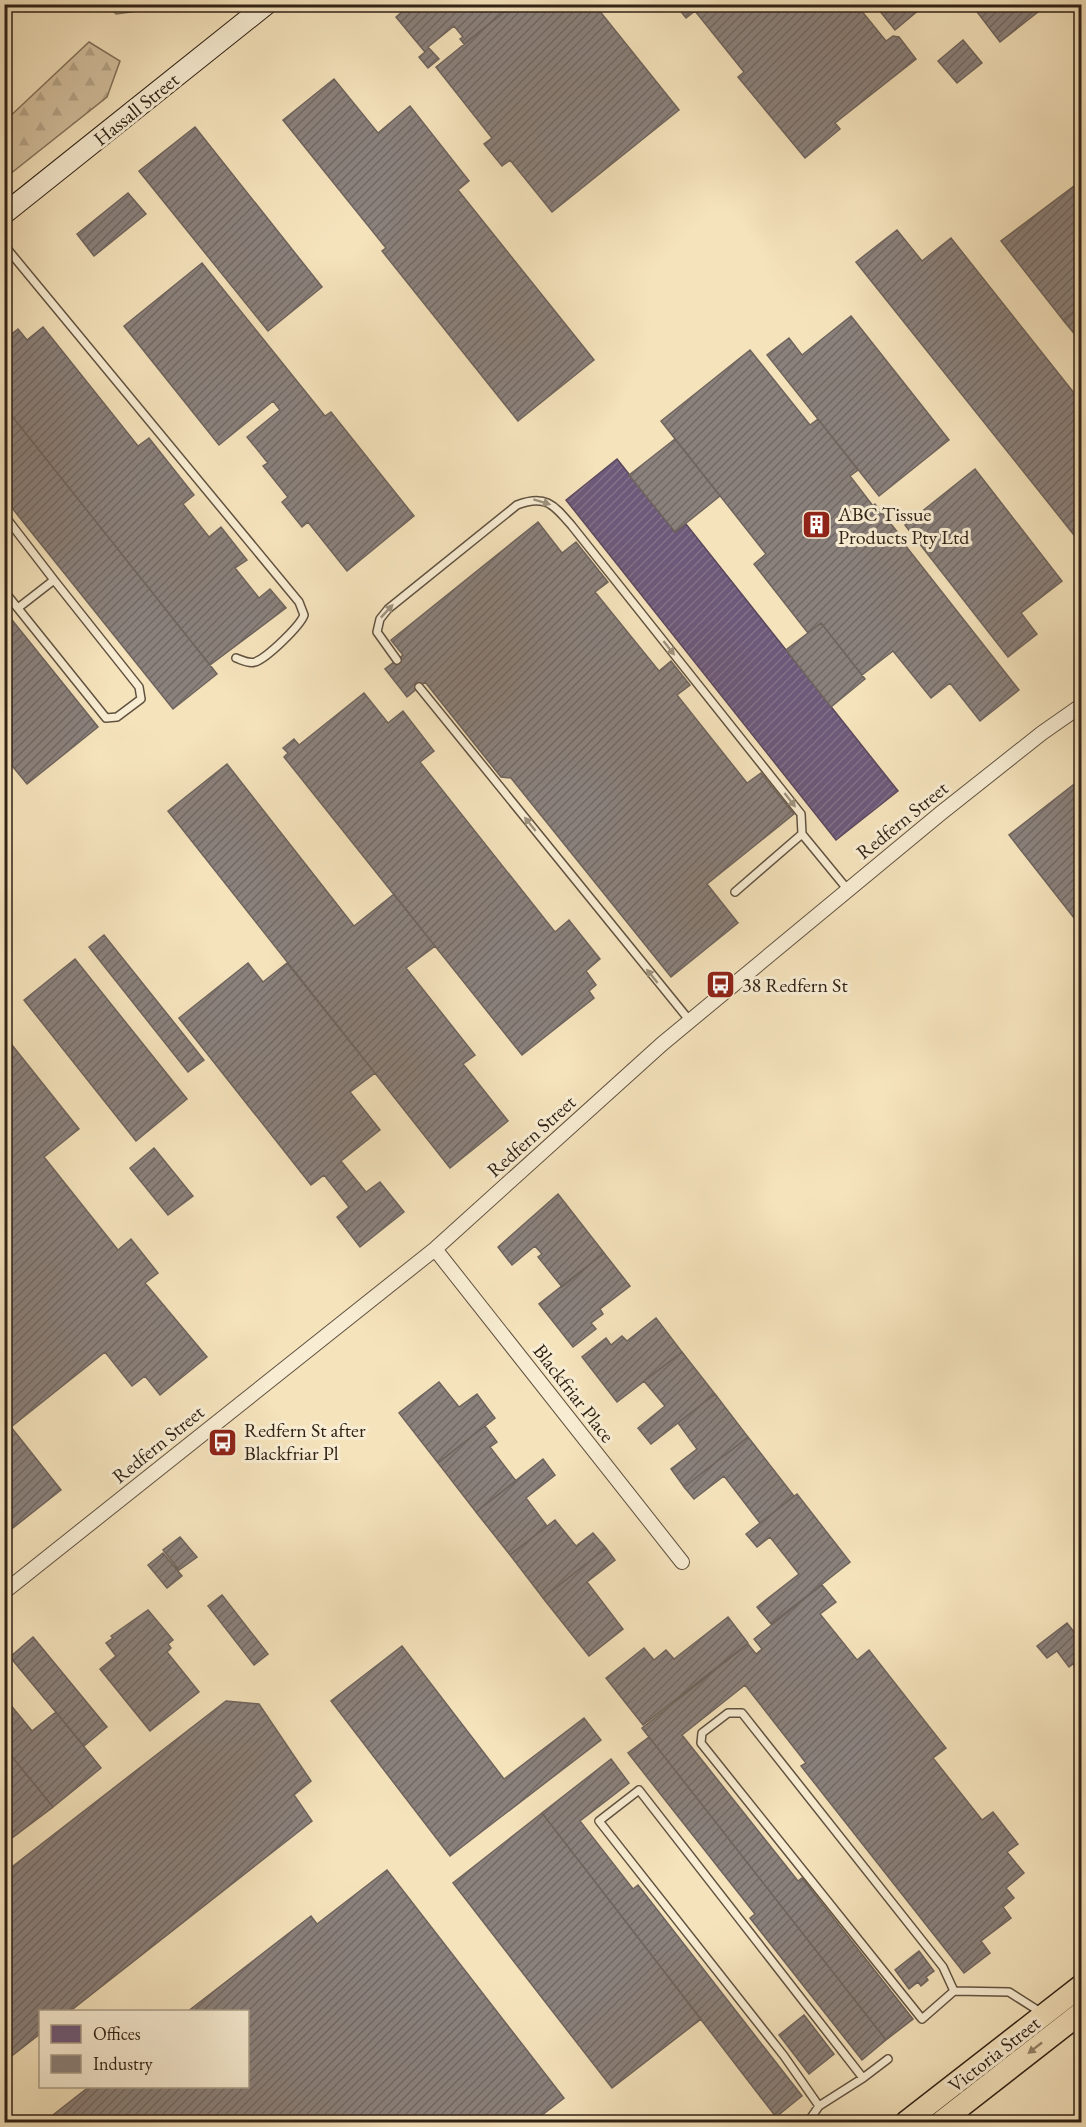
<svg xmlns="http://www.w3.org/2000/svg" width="1086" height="2127" font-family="'EB Garamond',serif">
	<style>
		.forest { fill: url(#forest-firs); stroke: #82725b; stroke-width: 1.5 }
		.offices { fill: url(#offices-hatch); stroke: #5b485c; stroke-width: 1.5 }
		.industry { fill: url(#industry-hatch); stroke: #6f645d; stroke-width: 1.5 }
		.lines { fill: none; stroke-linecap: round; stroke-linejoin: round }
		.lane-casing { stroke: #615240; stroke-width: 10 }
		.street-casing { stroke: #615240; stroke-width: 16 }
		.secondary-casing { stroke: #302216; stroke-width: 22 }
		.primary-casing { stroke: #302216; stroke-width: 24 }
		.lane { stroke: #f8edd3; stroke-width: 7 }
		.street { stroke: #f8edd3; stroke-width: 14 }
		.secondary { stroke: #f8edd3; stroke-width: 20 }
		.primary { stroke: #f5e3bc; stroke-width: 21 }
		.oneway { fill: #9e927e }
		.oneway2 { fill: #928269 }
		.labels { text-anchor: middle; stroke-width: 6; stroke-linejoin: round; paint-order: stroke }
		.street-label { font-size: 20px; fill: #302216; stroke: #f8edd3 }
		.poi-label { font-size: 20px; fill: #302216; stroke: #f8edd3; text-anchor: start }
	</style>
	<defs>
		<pattern id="forest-firs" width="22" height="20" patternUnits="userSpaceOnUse" patternTransform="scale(1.5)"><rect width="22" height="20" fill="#d4c2a0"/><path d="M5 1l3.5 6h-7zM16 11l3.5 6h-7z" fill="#b6a689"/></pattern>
		<pattern id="offices-hatch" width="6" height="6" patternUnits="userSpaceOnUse" patternTransform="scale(1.5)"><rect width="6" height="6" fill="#6d597a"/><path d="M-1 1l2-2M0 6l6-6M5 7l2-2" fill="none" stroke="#82728a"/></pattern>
		<pattern id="industry-hatch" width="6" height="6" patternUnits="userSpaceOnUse" patternTransform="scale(1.5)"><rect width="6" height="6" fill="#8a817c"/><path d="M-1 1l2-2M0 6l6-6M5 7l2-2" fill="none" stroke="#716965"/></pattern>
	</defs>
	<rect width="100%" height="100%" fill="#f5e3bc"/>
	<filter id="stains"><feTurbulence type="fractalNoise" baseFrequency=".00333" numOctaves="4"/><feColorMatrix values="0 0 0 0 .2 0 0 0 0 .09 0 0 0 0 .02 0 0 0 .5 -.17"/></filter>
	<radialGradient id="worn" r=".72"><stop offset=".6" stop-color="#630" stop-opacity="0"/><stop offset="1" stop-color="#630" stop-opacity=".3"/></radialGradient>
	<path class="forest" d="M108,5H183L116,14Z
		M89,42L120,61L107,97L5,178V121Z"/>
	<path class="offices" d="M617,459L675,532L686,524L898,791L836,840L566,500Z"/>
	<path class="industry" d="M411,4H514L464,44L460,39L463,37L454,26L428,47L439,59L428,68L419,57L425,52L396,17Z
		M514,4H594L679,110L552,212L510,160L502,166L484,144L492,138L436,67Z
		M675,4H856L886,41L893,36L899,37L916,59L835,123L840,129L805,158L738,77L744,72L695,11L686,18Z
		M886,4H926L895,30L879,10Z
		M971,4H1048L1000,42Z
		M963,40L982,63L957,83L938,61Z
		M334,79L378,133L410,106L469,181L458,190L594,360L518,421L382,251L386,248L283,120Z
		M195,127L322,287L268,331L139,171Z
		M1082,180V305L1063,320L1001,241Z
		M128,193L146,214L94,256L77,234Z
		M897,230L922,261L951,238L1082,403V545L856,262Z
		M202,263L325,416L331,412L414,516L347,571L308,522L302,527L282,502L288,497L263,466L268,463L247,437L280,410L273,401L219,445L124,326Z
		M1082,305V343L1063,320Z
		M851,316L949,440L879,496L767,355L789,338L802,355Z
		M43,327L138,446L149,438L194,495L183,504L209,537L221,527L247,560L235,568L259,598L270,589L286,608L210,665L4,406V340L18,329L27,340Z
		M750,350L810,425L818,419L858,470L850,476L873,506L875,504L907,544L905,545L1019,690L980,721L950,683L931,698L893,651L862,675L821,623L808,633L754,564L766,554L661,421Z
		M4,406L217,674L173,709L4,498Z
		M675,439L720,496L675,532L629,475Z
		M975,469L1062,581L1021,613L1037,634L1008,657L905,525Z
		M538,522L562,553L576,542L608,582L595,592L659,671L671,661L690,685L677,695L747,783L761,773L794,814L707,884L738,923L671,977L511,778L501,777L425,682L407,697L385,669L403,655L391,640Z
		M4,610L98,727L27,784L4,756Z
		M821,623L865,679L831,707L786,650Z
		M364,693L388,723L403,711L434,751L420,762L555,932L569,920L600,959L586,971L596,985L589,991L594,998L522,1055L284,757L288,753L283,748L294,739L299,745Z
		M227,764L354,926L394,894L435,946L406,968L475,1055L463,1064L508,1121L450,1168L168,811Z
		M1082,778V928L1009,835Z
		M104,935L204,1060L188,1072L89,947Z
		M75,959L187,1099L136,1141L24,1000Z
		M248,963L263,982L287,963L375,1073L350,1092L380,1130L341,1161L366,1192L380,1182L404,1212L360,1247L337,1217L349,1207L324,1175L311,1185L179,1018Z
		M4,1035L79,1129L44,1157L118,1250L131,1239L158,1273L145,1283L207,1357L160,1395L145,1376L132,1386L105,1352L11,1427L61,1490L4,1535Z
		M154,1148L193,1196L168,1215L130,1168Z
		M558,1194L604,1253L562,1287L538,1257L542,1254L535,1246L512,1265L498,1247Z
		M604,1253L630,1286L600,1309L603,1314L591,1323L596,1329L573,1347L539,1304Z
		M656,1318L682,1352L617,1402L582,1357L606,1338L611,1345L622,1336L627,1341Z
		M682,1352L715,1394L651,1444L638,1428L665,1406L644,1381Z
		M439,1382L459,1407L477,1394L495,1418L438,1463L399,1413Z
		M715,1394L748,1437L684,1487L671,1469L697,1449L678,1423Z
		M485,1426L497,1442L490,1447L516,1481L476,1512L438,1463Z
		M748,1437L794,1496L760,1523L724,1476L694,1499L684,1487Z
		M543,1459L555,1475L526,1498L547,1526L510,1555L476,1512Z
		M797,1494L850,1562L771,1624L757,1607L799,1574L770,1537L757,1547L746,1534Z
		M555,1520L576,1546L593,1533L606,1548L543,1598L510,1555Z
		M180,1537L197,1557L179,1570L163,1550Z
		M606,1548L615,1560L587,1582L623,1629L589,1656L543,1598Z
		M163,1553L182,1576L167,1588L148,1565Z
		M822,1585L836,1602L820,1614L857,1660L869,1650L946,1748L933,1758L982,1820L993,1812L1018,1844L1007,1852L1024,1873L1006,1888L1014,1898L1003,1907L1011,1918L981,1941L990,1953L964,1973L801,1766L806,1763L745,1685L682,1735L798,1881L802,1878L913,2019L886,2040L642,1728L748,1644L756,1654L762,1649L754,1639Z
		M222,1595L268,1654L254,1665L208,1606Z
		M148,1610L173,1640L168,1644L171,1648L167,1652L199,1692L150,1731L100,1669L116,1656L106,1643L113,1638L111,1636Z
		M728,1617L748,1643L643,1725L606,1678L644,1648L654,1660L666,1650L674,1659Z
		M1067,1623L1074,1632L1082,1627V1675L1073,1664L1069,1667L1057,1651L1047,1658L1037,1646Z
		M33,1637L107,1727L84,1746L10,1657Z
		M402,1646L504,1779L584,1718L601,1740L450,1856L331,1701Z
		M4,1697L32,1731L56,1712L101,1768L53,1807L4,1747Z
		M226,1701L259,1704L311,1781L294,1795L312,1821L69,2012H40V2034L4,2062V1873Z
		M649,1737L886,2040L862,2060L750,1918L755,1914L628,1753Z
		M4,1747L53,1807L4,1844Z
		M611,1759L629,1783L580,1821L633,1889L638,1885L802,2096L776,2117L542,1813Z
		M542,1813L701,2019L612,2088L453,1883Z
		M387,1870L564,2098L533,2122H44L90,2086H248V2012H187L311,1916L317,1924Z
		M919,1951L934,1971L926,1977L928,1980L921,1986L918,1982L909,1989L895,1970Z
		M804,2015L834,2054L809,2074L779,2035Z"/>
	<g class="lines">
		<defs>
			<path id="lane" d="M4,245L299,602L304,615C300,626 267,658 255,662C248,664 242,660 236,658
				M4,515L54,580
				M4,591L106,718L117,717L141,699L139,687L54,580L18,608
				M397,660L377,632L380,619L388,609L517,505C546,494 554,505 572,526L801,814L802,834L848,890
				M419,687L690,1021
				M735,892L802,834
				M954,1991L922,2019L701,1743L702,1733L728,1713H742L943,1967L954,1991L1009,1992L1042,2013
				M819,2106L863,2078
				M808,2122L819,2106L784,2056L599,1821L639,1790L863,2078L888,2059"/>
			<path id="street" d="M435,1249L682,1562
				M4,1592L435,1249L662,1044L941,813L1042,733L1082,705"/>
			<path id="secondary" d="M4,214L267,4"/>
			<path id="primary" d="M906,2122L1082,1985
				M941,2122L1082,2012"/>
		</defs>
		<use href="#lane" class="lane-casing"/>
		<use href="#street" class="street-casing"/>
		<use href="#secondary" class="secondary-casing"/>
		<use href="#primary" class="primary-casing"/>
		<use href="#lane" class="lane"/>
		<use href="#street" class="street"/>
		<use href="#secondary" class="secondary"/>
		<use href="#primary" class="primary"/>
	</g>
	<defs><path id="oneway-solid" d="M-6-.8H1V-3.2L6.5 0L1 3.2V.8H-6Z" transform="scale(1.5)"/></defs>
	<g class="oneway">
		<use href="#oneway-solid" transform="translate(542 502) rotate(17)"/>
		<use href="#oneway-solid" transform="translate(387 611) rotate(-47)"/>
		<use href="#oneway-solid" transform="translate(669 648) rotate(52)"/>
		<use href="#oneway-solid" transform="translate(790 800) rotate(52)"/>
		<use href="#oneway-solid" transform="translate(530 824) rotate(-129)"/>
		<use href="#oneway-solid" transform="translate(652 976) rotate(-129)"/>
	</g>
	<use class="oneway2" href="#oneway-solid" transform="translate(1035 2048) rotate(142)"/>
	<defs>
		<symbol id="building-square" viewBox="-11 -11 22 22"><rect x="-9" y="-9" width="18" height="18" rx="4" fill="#8f2418" stroke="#f8edd3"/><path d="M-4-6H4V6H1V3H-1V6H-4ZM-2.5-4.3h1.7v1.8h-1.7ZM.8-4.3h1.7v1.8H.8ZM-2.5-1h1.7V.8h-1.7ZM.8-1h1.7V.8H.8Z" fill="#fff"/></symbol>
		<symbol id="bus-square" viewBox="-11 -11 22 22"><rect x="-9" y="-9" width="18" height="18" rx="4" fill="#8f2418" stroke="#f8edd3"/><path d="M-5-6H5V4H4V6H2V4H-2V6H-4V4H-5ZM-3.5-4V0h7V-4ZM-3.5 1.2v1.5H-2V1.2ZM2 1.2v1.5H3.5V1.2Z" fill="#fff"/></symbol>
	</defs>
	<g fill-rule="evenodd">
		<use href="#building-square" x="800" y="508" width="33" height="33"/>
		<use href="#bus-square" x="704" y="968" width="33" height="33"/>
		<use href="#bus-square" x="206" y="1426" width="33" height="33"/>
	</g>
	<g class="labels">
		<g class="street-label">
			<text transform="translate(136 109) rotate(-39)" y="7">Hassall Street</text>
			<text transform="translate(902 820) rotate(-39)" y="7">Redfern Street</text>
			<text transform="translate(531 1136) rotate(-42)" y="7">Redfern Street</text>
			<text transform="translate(574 1393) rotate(52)" y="7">Blackfriar Place</text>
			<text transform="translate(158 1444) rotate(-39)" y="7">Redfern Street</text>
			<text transform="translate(994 2054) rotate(-38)" y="7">Victoria Street</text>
		</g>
		<g class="poi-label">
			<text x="838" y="521">ABC Tissue<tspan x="838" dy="23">Products Pty Ltd</tspan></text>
			<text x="742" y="992">38 Redfern St</text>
			<text x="244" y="1437">Redfern St after<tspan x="244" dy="23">Blackfriar Pl</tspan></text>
		</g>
	</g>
	<rect width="1086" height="2127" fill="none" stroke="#f5e3bc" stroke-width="24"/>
	<rect x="6" y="6" width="1074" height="2115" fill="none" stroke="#302216" stroke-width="3"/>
	<rect x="12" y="12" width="1062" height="2103" fill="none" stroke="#302216" stroke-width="1.5"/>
	<rect x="39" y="2010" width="210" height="78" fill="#f8edd3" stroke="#a89c87" stroke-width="1.5"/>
	<rect x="51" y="2025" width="30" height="18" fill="#6d597a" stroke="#a89c87" stroke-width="1.5"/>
	<text x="93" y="2040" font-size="18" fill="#302216">Offices</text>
	<rect x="51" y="2055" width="30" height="18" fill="#8a817c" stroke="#a89c87" stroke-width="1.5"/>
	<text x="93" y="2070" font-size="18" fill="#302216">Industry</text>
	<rect width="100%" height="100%" filter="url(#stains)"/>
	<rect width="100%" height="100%" fill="url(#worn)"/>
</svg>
